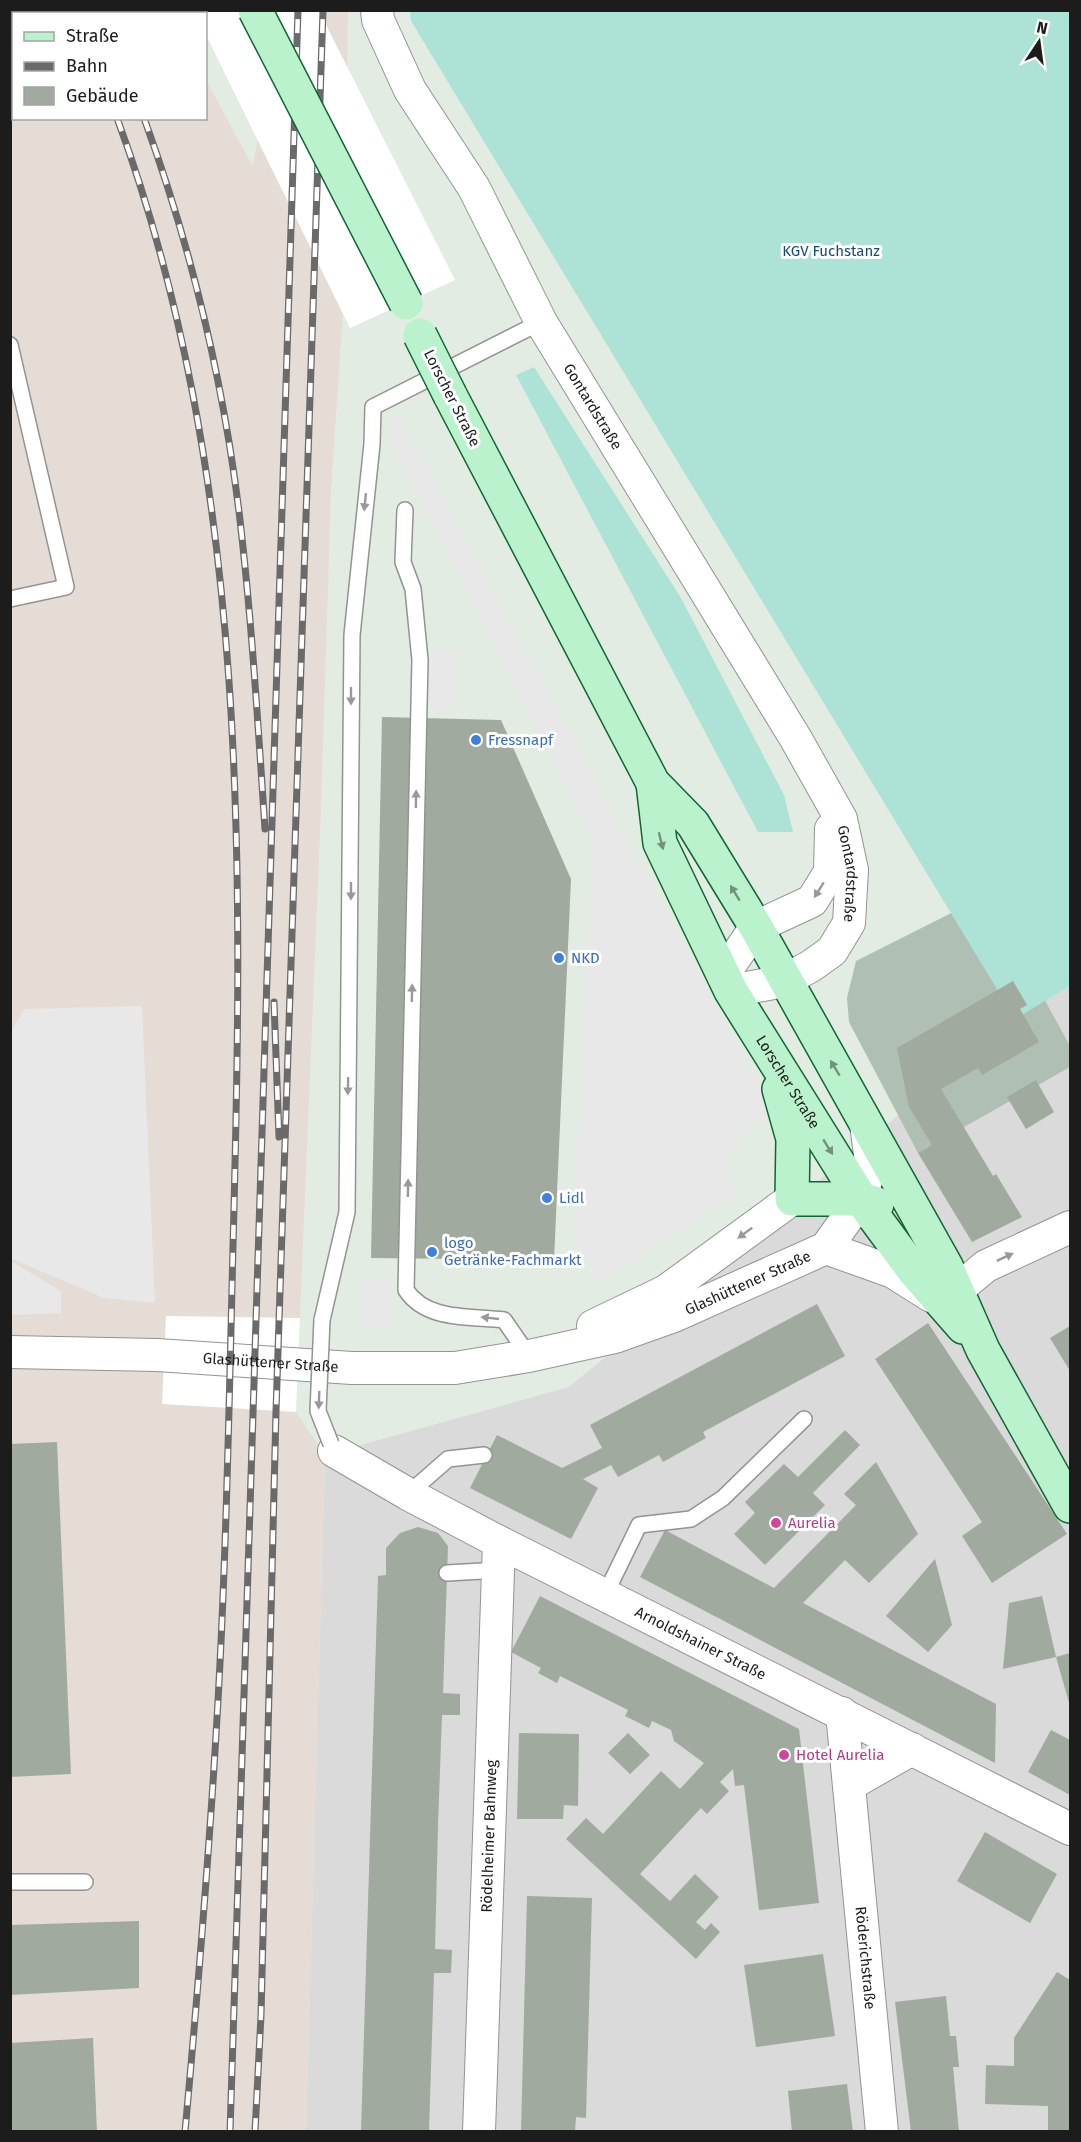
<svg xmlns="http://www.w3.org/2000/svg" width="1081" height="2142" font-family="'Fira Sans',sans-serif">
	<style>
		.residential { fill: #d9dad9 }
		.industrial { fill: #e4dcd5 }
		.construction { fill: #afbfb4 }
		.grass { fill: #ade2d7 }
		.parking { fill: #e8e8e8 }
		.pier { fill: #fff }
		.building { fill: #a1aa9e }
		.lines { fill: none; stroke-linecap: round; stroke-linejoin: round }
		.service-casing { stroke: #939393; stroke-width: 18 }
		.minor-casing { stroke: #939393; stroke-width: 34 }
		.secondary-casing { stroke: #106632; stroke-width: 36 }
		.service { stroke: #fff; stroke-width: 15 }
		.minor { stroke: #fff; stroke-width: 32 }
		.secondary { stroke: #baf2cd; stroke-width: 33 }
		.rail-casing { stroke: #6a6a6a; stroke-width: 7 }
		.rail { stroke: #fff; stroke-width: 4.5; stroke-dasharray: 14; stroke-linecap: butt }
		.service-bridge-casing { stroke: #939393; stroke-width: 18; stroke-linecap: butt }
		.secondary-bridge-casing { stroke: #106632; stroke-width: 36; stroke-linecap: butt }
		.service-bridge { stroke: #fff; stroke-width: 15 }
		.secondary-bridge { stroke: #baf2cd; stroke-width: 33 }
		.oneway { fill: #999 }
		.oneway2 { fill: #73927d }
		.shop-dot { fill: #3f7fe0; stroke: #fff; stroke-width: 2 }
		.hotel-dot { fill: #d1479c; stroke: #fff; stroke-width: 2 }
		.labels { text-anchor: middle; stroke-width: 6; stroke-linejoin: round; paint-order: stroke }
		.park-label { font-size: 15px; fill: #164c6d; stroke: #fff }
		.street-label { font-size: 15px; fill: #1c1c1c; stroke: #fff }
		.shop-label { font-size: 15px; fill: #366cbe; stroke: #fff; text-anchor: start }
		.hotel-label { font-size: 15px; fill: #b23c85; stroke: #fff; text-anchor: start }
	</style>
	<rect width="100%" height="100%" fill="#e3ece2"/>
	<path class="residential" d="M1070,986V2131L306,2132L325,1455L569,1387L1015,1019Z"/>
	<path class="industrial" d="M169,10L171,13L14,14V118H206V80L253,167L279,11H348L344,295L331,491L321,809L296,1412L325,1455L306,2131L11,2132V11Z"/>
	<path class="construction" d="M987,895L1070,1046V1067L918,1153L849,1022L847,998L856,961Z"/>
	<path class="grass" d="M410,11H1070V986L1015,1019L411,21Z
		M534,367L681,598L784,795L793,832H758L516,375Z"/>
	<path class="parking" d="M397,413L773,1111L745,1131L724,1166L741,1190L599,1283L574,1230L593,837L386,437Z
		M431,647H457L455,712L429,711Z
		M142,1006L155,1303L104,1298L10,1258L11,1032L24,1009Z
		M11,1261L61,1291V1313L11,1315Z
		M392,1279L393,1328H363L362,1280Z"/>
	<path class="pier" d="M194,11H319L455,280L350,328L206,35V14L195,13Z
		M166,1316L300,1318L296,1412L162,1404Z"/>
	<path class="building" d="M382,717L501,720L571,879L554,1260L371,1258Z
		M1013,981L1027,1005L1020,1009L1039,1042L982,1075L978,1068L941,1089L993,1176L996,1174L1022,1217L972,1242L918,1153L932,1145L909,1107L897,1048Z
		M1036,1080L1054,1112L1026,1129L1007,1097Z
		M817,1304L845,1356L703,1432L706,1438L663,1462L659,1455L618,1477L611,1465L583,1479L598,1488L571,1539L470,1488L497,1435L562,1468L602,1448L590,1425Z
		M928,1323L1067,1534L992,1583L962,1536L982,1522L875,1359Z
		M1070,1326V1371L1050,1338Z
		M845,1430L860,1445L813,1493L825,1505L765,1565L734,1534L755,1513L745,1502L784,1464L798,1477Z
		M57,1442L71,1774L10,1777V1444Z
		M876,1462L918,1534L869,1583L845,1560L803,1603L996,1704L995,1763L640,1577L665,1530L774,1588L856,1505L844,1494Z
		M418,1527L438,1533L448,1546L443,1693L460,1694V1715H442L438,1825L435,1949L452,1950L451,1973H434L429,2132H361L378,1576L386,1575V1548L400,1533Z
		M935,1559L952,1625L928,1652L886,1616Z
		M540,1596L799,1729L819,1903L759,1910L744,1785L735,1786L733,1769L720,1782L729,1791L707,1814L701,1808L640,1874L670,1901L695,1874L719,1897L696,1922L705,1930L711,1923L720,1932L696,1959L566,1839L586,1818L603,1834L661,1771L680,1789L704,1763L674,1741L671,1730L652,1721L649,1728L625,1716L628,1710L560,1676L557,1683L538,1673L541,1668L511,1652Z
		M1042,1596L1056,1657L1003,1669L1009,1603Z
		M1070,1653V1706L1056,1657Z
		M1051,1730L1070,1740V1795L1028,1772Z
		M519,1733L579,1734L578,1806L564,1805L563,1819H517Z
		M628,1733L650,1755L630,1774L608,1753Z
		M985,1832L1057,1874L1030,1923L957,1881Z
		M527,1896L592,1898L586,2118L576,2117L575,2132H521Z
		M139,1921V1988L10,1995V1925Z
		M823,1954L835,2036L756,2047L744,1965Z
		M1057,1972L1070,1980V2132H1048V2106L985,2104L986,2065L1014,2066V2038Z
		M946,1996L950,2036H956L959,2067H953L959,2132H911L895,2002Z
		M93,2038L97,2132H10V2043Z
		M847,2084L853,2132H792L788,2091Z"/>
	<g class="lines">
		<defs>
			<path id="service" d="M10,345L66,587L10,599
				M405,510L403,562L413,589L420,660L406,1290C426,1321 470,1316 504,1320L529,1356
				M322,1320L347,1212L352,635L372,444L373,407L541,322
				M408,1494L448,1459L484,1455
				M447,1573L500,1570
				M605,1595L639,1525L691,1519L723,1498L804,1419
				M10,1882H85"/>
			<g id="minor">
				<path id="s1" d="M377,10L378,20L410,90L474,188L541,322L796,739L841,819L852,870L849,923L832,951L811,966L784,981L731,991"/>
				<path d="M723,975L756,927L812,901L830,872L831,829"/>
				<path d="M826,1248L893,1272L931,1296"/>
				<path d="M957,1290L986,1266L1070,1227"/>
				<path d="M593,1326L666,1291L792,1199"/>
				<path id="s2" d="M10,1352L157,1355L352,1368H455L529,1356L615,1337L674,1316L826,1248L861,1199L871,1162L866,1124"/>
				<path id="s3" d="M334,1451L408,1494L499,1542L1070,1829"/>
				<path id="s4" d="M842,1713L882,2132"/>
				<path d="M849,1785L912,1749"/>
				<path id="s5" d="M479,2132L499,1542"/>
			</g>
			<g id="secondary">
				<path d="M450,395L653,783L693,824L756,927L946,1266L983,1350L1070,1506"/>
				<path id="s6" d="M653,783L660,843L731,991L861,1199L914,1271L963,1327"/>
				<path d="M779,1089L793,1139L792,1199H861L877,1204"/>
			</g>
		</defs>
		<use href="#service" class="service-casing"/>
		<use href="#minor" class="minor-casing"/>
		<use href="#secondary" class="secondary-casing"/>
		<use href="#service" class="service"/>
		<use href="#minor" class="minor"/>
		<use href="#secondary" class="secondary"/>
		<defs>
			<path id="rail" d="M74,10L75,14
				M101,10L103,14
				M117,118C250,479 243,869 233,1246C229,1409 226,1573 216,1735C208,1868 197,2000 185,2132
				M144,118C191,247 224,384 240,520C252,623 258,726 265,829
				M274,1002L279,1137
				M230,2132L298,10
				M255,2132L261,2015L276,1411L323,10"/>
		</defs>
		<use href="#rail" class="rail-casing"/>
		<use href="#rail" class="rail"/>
		<defs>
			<path id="service-bridge" d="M322,1320L318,1411L331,1444"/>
			<path id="secondary-bridge" d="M255,10L406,303
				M420,335L450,395"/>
		</defs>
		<use href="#service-bridge" class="service-bridge-casing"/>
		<use href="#secondary-bridge" class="secondary-bridge-casing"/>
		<use href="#service-bridge" class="service-bridge"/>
		<use href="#secondary-bridge" class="secondary-bridge"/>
	</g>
	<defs><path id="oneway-solid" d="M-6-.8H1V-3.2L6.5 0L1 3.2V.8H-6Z" transform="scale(1.5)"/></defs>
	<g class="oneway">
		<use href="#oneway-solid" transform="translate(365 502) rotate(96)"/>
		<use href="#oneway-solid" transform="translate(351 696) rotate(90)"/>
		<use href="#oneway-solid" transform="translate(416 799) rotate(-89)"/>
		<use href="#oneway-solid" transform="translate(819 890) rotate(122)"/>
		<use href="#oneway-solid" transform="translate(351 891) rotate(90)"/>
		<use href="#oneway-solid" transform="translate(412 993) rotate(-89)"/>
		<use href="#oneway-solid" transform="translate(348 1086) rotate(91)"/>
		<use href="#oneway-solid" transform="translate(408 1188) rotate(-89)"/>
		<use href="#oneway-solid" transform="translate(745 1233) rotate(144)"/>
		<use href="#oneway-solid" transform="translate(1005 1257) rotate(-25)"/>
		<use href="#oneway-solid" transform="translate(490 1318) rotate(-174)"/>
		<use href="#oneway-solid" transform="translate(319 1400) rotate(92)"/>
	</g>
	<g class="oneway2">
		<use href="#oneway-solid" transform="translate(661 841) rotate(76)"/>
		<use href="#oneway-solid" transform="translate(735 893) rotate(-121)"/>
		<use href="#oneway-solid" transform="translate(835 1068) rotate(-121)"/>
		<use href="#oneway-solid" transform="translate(828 1147) rotate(58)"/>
	</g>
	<g class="shop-dot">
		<circle cx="476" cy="740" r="6"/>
		<circle cx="559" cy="958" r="6"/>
		<circle cx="547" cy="1198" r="6"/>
		<circle cx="432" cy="1252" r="6"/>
	</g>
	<g class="hotel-dot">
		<circle cx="776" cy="1523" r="6"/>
		<circle cx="784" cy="1755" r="6"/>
	</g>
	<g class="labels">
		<g class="park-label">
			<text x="831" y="256">KGV Fuchstanz</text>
		</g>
		<g class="street-label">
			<text transform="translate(452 398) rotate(63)" y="5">Lorscher Straße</text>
			<text dy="5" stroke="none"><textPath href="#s1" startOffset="453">Gontardstraße</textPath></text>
			<text dy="5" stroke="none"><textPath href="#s1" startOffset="990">Gontardstraße</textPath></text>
			<text dy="5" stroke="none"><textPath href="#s6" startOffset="332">Lorscher Straße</textPath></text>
			<text dy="5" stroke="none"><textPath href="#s2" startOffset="752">Glashüttener Straße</textPath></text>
			<text dy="5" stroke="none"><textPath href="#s2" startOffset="261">Glashüttener Straße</textPath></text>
			<text dy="5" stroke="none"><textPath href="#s3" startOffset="414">Arnoldshainer Straße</textPath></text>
			<text dy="5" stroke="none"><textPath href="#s5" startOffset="296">Rödelheimer Bahnweg</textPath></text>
			<text dy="5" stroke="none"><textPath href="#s4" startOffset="246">Röderichstraße</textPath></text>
		</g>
		<g class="shop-label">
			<text x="488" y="745">Fressnapf</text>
			<text x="571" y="963">NKD</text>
			<text x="559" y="1203">Lidl</text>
			<text x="444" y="1248">logo<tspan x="444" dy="17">Getränke-Fachmarkt</tspan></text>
		</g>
		<g class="hotel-label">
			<text x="788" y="1528">Aurelia</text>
			<text x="796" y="1760">Hotel Aurelia</text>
		</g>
	</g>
	<rect width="1081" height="2142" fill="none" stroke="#1c1c1c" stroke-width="24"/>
	<rect x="12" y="12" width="195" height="108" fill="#ffffff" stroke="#a4a4a4" stroke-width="1.5"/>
	<rect x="24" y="32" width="30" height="9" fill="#baf2cd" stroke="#a4a4a4" stroke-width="1.5"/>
	<text x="66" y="42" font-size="18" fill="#1c1c1c">Straße</text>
	<rect x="24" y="62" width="30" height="9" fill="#6a6a6a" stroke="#a4a4a4" stroke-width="1.5"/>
	<text x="66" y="72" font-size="18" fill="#1c1c1c">Bahn</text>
	<rect x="24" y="87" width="30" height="18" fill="#a1aa9e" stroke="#a4a4a4" stroke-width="1.5"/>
	<text x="66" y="102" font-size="18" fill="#1c1c1c">Gebäude</text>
	<g transform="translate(1039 42) rotate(13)" stroke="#ffffff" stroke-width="4.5" paint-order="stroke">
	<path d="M0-4.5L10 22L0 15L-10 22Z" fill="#1c1c1c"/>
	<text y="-9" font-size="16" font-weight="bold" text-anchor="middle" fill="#1c1c1c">N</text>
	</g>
</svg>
